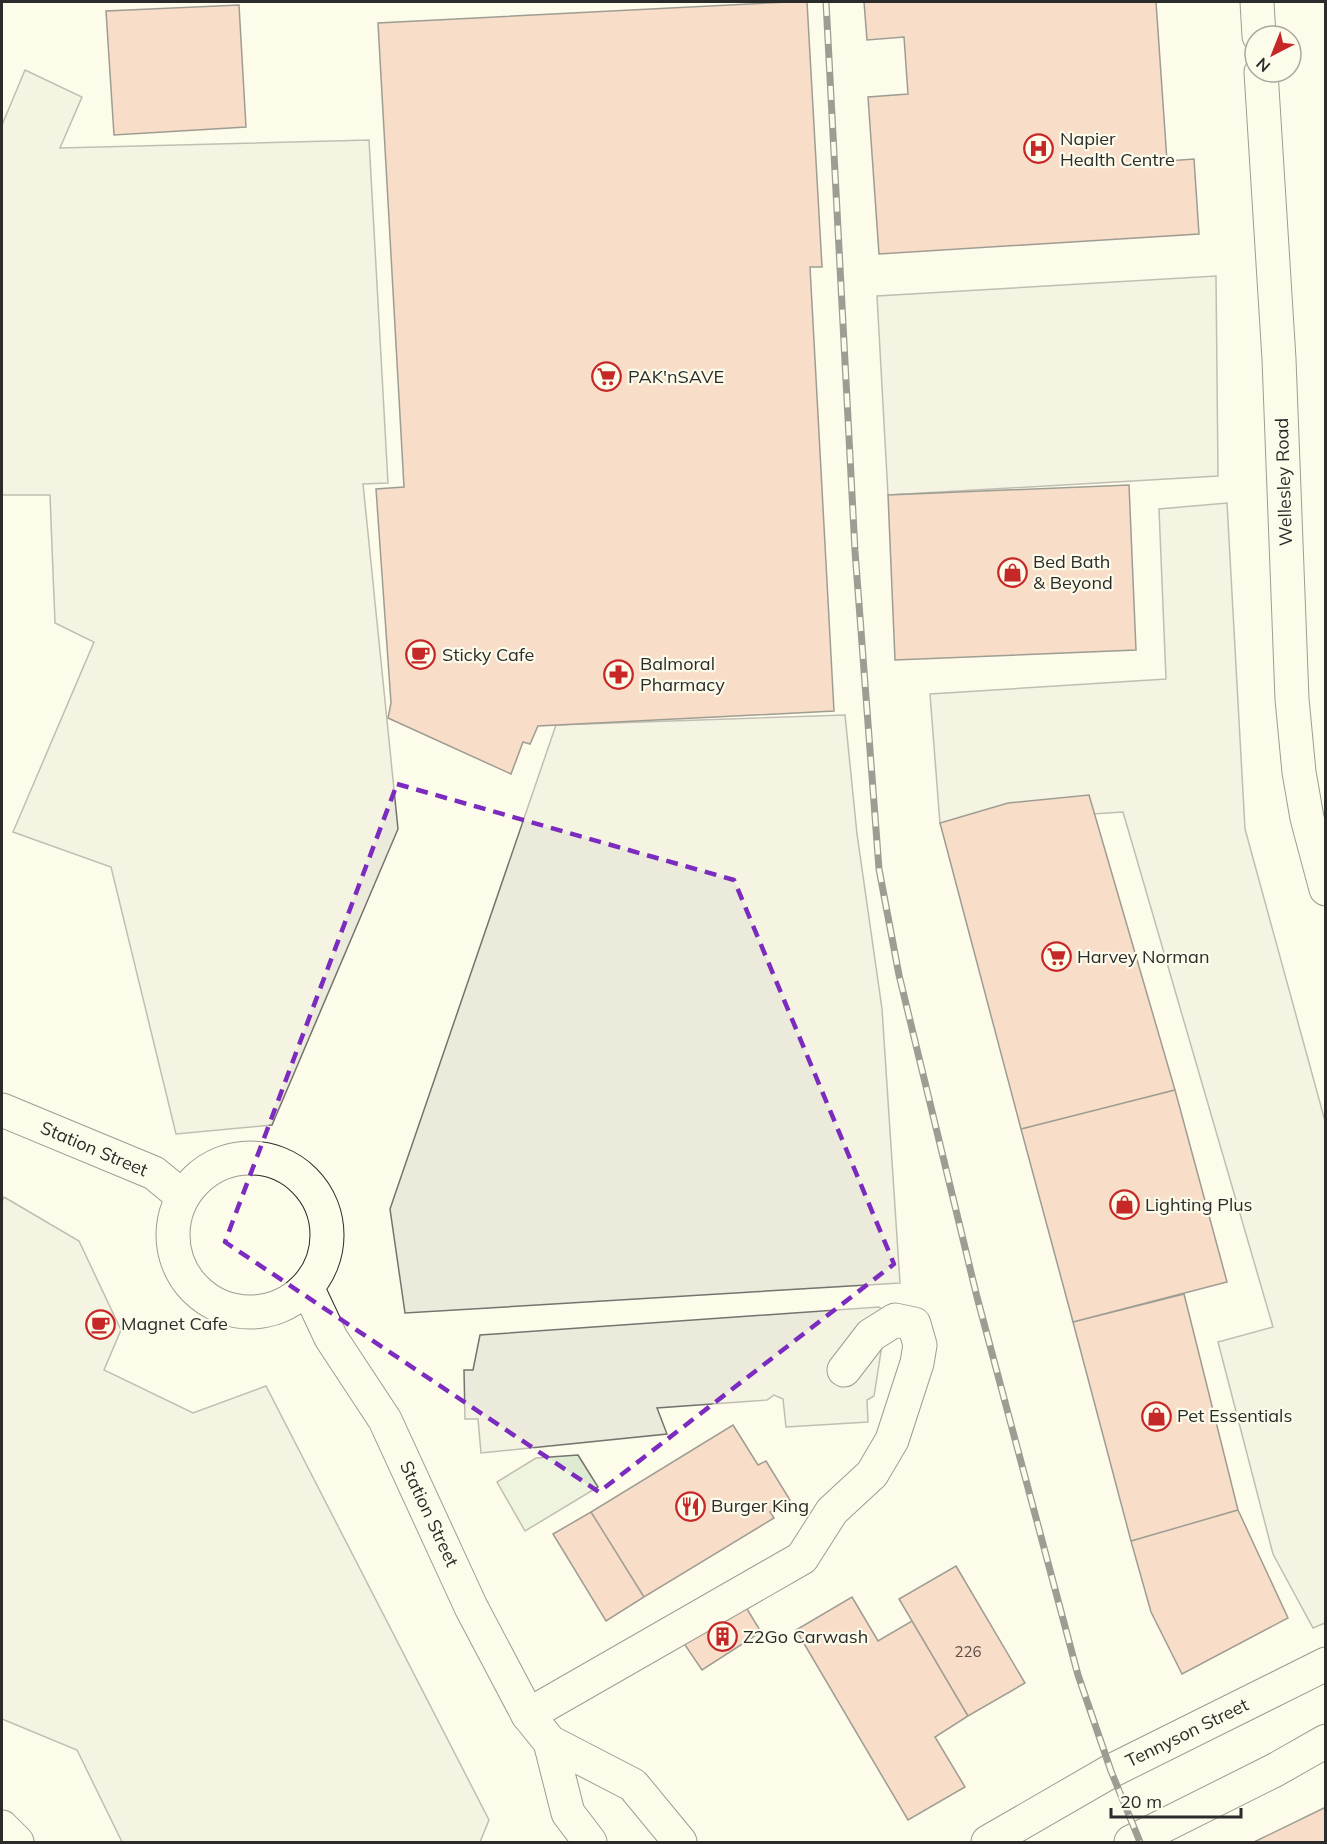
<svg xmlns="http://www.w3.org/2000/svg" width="1327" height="1844" font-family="Mulish,sans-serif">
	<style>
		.green { fill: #deebd1; stroke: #74746e; stroke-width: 1.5 }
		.parking { fill: #eceadb; stroke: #74746e; stroke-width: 1.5 }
		.building { fill: #f2b8a0; stroke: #2b2b2b; stroke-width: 1.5 }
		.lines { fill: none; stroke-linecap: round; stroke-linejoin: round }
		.minor-casing { stroke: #2b2b2b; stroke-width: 35 }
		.major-casing { stroke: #2b2b2b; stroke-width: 35 }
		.minor { stroke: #fdfbea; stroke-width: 33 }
		.major { stroke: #fdfbea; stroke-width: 33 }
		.rail-casing { stroke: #2b2b2b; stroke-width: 7 }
		.rail { stroke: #fdfbea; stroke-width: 4.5; stroke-dasharray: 14; stroke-linecap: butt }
		.marked { fill: none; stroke: #7b2cbf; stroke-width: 4.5; stroke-dasharray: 12 8; stroke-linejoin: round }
		.labels { text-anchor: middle; stroke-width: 4.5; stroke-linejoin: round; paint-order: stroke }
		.number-label { font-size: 15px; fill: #5d4e48 }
		.poi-label { font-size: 18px; fill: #2b2b2b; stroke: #fdfbea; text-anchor: start }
		.street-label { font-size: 18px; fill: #2b2b2b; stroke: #fdfbea }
	</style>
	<rect width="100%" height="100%" fill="#fdfbea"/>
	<path class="green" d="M578,1455L598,1487L525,1531L497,1482L536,1458Z"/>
	<path class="parking" d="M25,70L82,97L60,148L369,140L388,483L363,484L398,829L272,1125L176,1134L111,867L13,832L94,642L55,623L50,495H2V125Z
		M1216,276L1218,476L888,495L877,296Z
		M1227,503L1245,829L1325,1121V1623L1313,1628L1273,1554L1218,1342L1273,1327L1123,812L940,824L930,694L1166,679L1159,509Z
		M845,715L857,834L882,1009L900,1283L405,1313L390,1209L556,725Z
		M4,1197L79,1241L121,1330L104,1370L193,1413L266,1386L489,1820L480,1842H122L77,1750L2,1719V1202Z
		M879,1307L887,1313L874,1396L867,1400L868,1422L786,1427L783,1399L774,1395L767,1400L657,1408L667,1434L481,1453L478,1419H465L464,1370H473L480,1335Z"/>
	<path class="building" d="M787,2H807L822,267H810L834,711L538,726L530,744L523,742L511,774L388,718L391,703L376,489L404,487L378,23Z
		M864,2H1156L1167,161L1194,159L1199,234L879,254L868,97L908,94L904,37L867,40Z
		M239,5L246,127L114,135L106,11Z
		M1129,485L1136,650L895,660L888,495Z
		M1089,795L1175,1090L1021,1129L940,823L1008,803Z
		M1175,1090L1227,1282L1073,1322L1021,1129Z
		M1184,1294L1238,1510L1131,1541L1073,1322Z
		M733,1425L758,1465L766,1461L790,1500L770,1512L774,1518L644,1597L591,1512Z
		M1238,1510L1288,1618L1182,1674L1151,1612L1131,1541Z
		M591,1512L644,1597L606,1621L553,1534Z
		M956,1566L1025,1683L968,1716L899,1599Z
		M852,1597L878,1641L912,1621L968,1716L935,1737L965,1787L908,1820L796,1630Z
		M744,1604L761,1632L702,1670L683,1642Z
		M1326,1807V1842H1254Z"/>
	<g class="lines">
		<defs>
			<path id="minor" d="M528,1715L802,1558L832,1511L872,1474L892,1440L917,1363L920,1345L914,1324L895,1320L871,1335L844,1370
				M2,1827L17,1842"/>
			<path id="major" d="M1257,2L1259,36
				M1261,72L1279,359L1292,699L1299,772L1307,818L1326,889
				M2,1110L154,1173L182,1196
				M173 1235a77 77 0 1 1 154 0a77 77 0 1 1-154 0Z
				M307,1287L331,1338L385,1420L471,1607L528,1715L550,1742L633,1785L680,1842
				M550,1742L568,1813L590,1842
				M988,1842L1111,1771L1326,1664
				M1131,1842L1275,1770L1326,1741"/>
		</defs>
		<use href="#minor" class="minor-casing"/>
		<use href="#major" class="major-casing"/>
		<use href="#minor" class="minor"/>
		<use href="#major" class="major"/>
		<defs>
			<path id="rail" d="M826,2L855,551L879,869L899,975L977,1297L1078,1675L1111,1771L1140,1842"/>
		</defs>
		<use href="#rail" class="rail-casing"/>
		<use href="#rail" class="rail"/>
	</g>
	<path d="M0 0H1327V1844H0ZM397,784L734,880L894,1264L599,1492L225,1242Z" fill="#fdfbea" fill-opacity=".55" fill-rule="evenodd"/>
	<path class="marked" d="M397,784L734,880L894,1264L599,1492L225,1242Z"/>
	<defs>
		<symbol id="hospital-ring" viewBox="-11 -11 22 22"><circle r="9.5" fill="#fdfbea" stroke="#c62828" stroke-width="1.5"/><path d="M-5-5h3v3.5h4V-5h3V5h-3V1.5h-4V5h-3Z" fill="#c62828"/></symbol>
		<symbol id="supermarket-ring" viewBox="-11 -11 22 22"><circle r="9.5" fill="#fdfbea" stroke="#c62828" stroke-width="1.5"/><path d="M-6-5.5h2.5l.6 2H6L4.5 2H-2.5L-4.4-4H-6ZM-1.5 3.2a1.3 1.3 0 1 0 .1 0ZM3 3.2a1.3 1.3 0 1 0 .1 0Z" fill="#c62828"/></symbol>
		<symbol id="shop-ring" viewBox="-11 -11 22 22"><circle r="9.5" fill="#fdfbea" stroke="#c62828" stroke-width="1.5"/><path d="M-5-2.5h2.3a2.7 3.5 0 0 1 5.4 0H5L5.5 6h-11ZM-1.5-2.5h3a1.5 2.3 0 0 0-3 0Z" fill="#c62828"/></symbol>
		<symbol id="cafe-ring" viewBox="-11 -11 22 22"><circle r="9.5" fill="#fdfbea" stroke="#c62828" stroke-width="1.5"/><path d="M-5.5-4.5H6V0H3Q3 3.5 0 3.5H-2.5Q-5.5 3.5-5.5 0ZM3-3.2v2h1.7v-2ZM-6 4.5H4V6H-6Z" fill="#c62828"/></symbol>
		<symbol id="pharmacy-ring" viewBox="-11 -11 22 22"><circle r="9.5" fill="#fdfbea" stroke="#c62828" stroke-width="1.5"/><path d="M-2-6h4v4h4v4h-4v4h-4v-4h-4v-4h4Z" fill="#c62828"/></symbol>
		<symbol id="restaurant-ring" viewBox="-11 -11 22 22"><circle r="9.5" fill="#fdfbea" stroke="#c62828" stroke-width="1.5"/><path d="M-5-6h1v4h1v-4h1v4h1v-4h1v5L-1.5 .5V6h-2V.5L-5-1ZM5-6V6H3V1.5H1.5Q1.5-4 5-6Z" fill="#c62828"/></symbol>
		<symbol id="building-ring" viewBox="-11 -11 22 22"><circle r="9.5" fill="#fdfbea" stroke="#c62828" stroke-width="1.5"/><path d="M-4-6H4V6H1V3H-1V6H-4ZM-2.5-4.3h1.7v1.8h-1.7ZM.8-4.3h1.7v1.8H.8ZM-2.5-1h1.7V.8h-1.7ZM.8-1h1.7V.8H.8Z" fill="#c62828"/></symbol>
	</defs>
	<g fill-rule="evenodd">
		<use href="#hospital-ring" x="1022" y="132" width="33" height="33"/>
		<use href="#supermarket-ring" x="590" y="360" width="33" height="33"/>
		<use href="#shop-ring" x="996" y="556" width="33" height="33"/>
		<use href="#cafe-ring" x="404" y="638" width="33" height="33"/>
		<use href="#pharmacy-ring" x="602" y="658" width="33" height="33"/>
		<use href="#supermarket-ring" x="1040" y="940" width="33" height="33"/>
		<use href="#shop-ring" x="1108" y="1188" width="33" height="33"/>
		<use href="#cafe-ring" x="84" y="1308" width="33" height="33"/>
		<use href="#shop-ring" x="1140" y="1400" width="33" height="33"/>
		<use href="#restaurant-ring" x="674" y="1490" width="33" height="33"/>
		<use href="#building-ring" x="706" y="1620" width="33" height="33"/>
	</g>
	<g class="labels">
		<g class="number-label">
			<text x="968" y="1657">226</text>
		</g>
		<g class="poi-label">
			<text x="1060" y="145">Napier<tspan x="1060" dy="21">Health Centre</tspan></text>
			<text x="628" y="383">PAK'nSAVE</text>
			<text x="1033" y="568">Bed Bath<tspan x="1033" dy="21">&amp; Beyond</tspan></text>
			<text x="442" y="661">Sticky Cafe</text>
			<text x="640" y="670">Balmoral<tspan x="640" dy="21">Pharmacy</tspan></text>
			<text x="1077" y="963">Harvey Norman</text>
			<text x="1145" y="1211">Lighting Plus</text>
			<text x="121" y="1330">Magnet Cafe</text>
			<text x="1177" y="1422">Pet Essentials</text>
			<text x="711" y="1512">Burger King</text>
			<text x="743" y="1643">Z2Go Carwash</text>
		</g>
		<g class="street-label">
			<text transform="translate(1284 482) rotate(-92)" y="6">Wellesley Road</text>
			<text transform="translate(94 1149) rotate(23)" y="6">Station Street</text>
			<text transform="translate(429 1514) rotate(65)" y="6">Station Street</text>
			<text transform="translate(1187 1733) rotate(-26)" y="6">Tennyson Street</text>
		</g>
	</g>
	<rect width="1327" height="1844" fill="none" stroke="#2b2b2b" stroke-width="6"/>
	<g transform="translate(1273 54) rotate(222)"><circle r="28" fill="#fdfbea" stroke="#a9a89e" stroke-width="1.5"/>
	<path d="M0-4.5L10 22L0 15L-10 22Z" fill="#c62828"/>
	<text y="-9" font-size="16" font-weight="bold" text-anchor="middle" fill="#2b2b2b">N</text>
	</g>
	<path d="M1111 1808v9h130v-9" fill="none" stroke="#2b2b2b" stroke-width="3"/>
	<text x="1120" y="1808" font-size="18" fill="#2b2b2b" stroke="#fdfbea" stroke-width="4.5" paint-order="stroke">20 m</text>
</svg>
